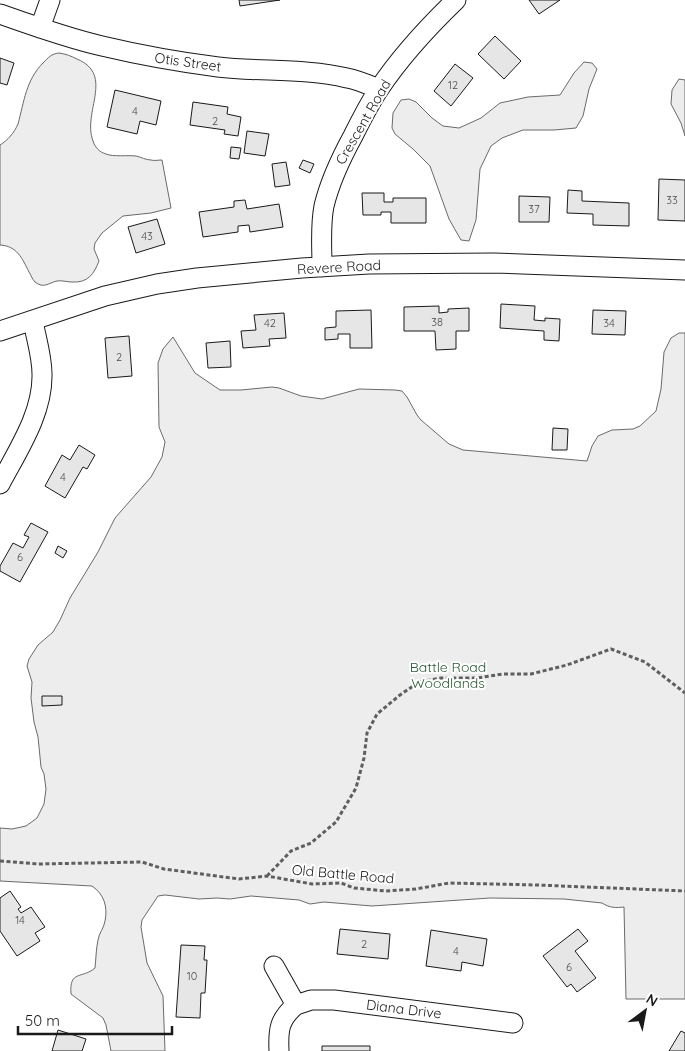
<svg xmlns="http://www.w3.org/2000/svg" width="685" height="1051" font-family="Quicksand,sans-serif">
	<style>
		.green { fill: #ededed; stroke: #6a6a6a }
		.building { fill: #e6e6e6; stroke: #1a1a1a }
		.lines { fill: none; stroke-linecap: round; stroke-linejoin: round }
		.street-casing { stroke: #1a1a1a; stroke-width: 21 }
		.path { stroke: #5f5f5f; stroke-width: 3; stroke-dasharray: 4 2.5; stroke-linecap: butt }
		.street { stroke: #fff; stroke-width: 19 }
		.labels { text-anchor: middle; stroke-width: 4; stroke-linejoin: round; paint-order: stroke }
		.number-label { font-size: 11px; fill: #4d4d4d }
		.street-label { font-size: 14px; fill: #1a1a1a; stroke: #fff }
		.park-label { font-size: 14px; fill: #2b5a34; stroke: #fff }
	</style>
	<rect width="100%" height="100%" fill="#fff"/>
	<path class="green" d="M59,53C66,54 71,56 77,59C115,75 82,112 93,141C95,147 99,152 106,154C113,157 128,155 136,156C141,157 146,160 151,160C154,161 158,160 162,160L171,208L151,213L123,216L102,233L95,243L94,249L99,261C94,274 88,283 72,282C67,282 61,280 57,281C48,283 44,289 35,282C32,279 31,275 29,272C22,258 17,246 0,245V145C8,140 14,133 18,124C24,102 26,80 43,63C49,57 51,54 59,53Z
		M584,62L592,63L597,69L589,89L583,116L576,128L554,130H523L502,138L491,146L480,169L476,220L469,241L461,240L449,219L430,166L413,149L395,134L392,128L393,113L401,100L409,99L416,102L432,118L443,126L459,128L481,118L500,103L528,97L560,95L574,73Z
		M679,79L685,80V136L681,123L671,104L672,90Z
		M679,333H685V999H626L624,907C616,908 610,908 602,903L564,899L490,898L372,906L324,902L310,904L299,900L251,896L230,899L217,898L199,899L165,895L158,896L142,920L141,927L147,963L163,996L165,1051H111L106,1025L103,1018L71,994C69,970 82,979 95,968C96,959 96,949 98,940C99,933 104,928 105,921C108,907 104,894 92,886L0,881V828L12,829L26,826L37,818L44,804L46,789L44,774L41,767L38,737L34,722L31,698L32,682L27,666L29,659L38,645L53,632L60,620L70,598L98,552L115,518L151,477L162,457L165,442L159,427L158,363L163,349L173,337L195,373L220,390H241L272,387L279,388L301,396L322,399L359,389L395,390L402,391L407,397L417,415L421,420L449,444L463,450L587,461L592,446L598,436L612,430L633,429L640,426L656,411L661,389L664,352L671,338Z"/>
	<path class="building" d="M239,0H280L240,6Z
		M529,0H560L539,14Z
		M495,36L521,61L504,79L478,54Z
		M0,58L14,63L7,85L0,83Z
		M455,64L473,78L451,106L434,91Z
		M115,90L161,101L156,125L140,121L137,134L107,127Z
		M193,102L228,107L227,114L241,117L238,136L224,134L225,130L190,125Z
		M247,131L269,134L265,156L244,153Z
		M231,147L241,148L239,159L230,158Z
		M303,160L314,164L310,173L299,168Z
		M286,162L290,185L275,187L272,164Z
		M659,179L685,180V221L658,220Z
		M568,190L582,191V201L629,203V226L593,225V214L567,213Z
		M362,193H384V202H393V198H426V223H391V212H381V215H363Z
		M519,196L550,197L549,222H519Z
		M245,200L247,209L279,204L283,227L250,232L249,225L238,226V232L203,237L199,212L234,207V201Z
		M157,219L165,244L136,253L128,227Z
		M501,304L535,306L534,320L545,321V318L560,319L559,341L544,340V331L500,328Z
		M439,306V313L448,312V309L469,308V331H456V349L436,350L435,331H404V307Z
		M371,310L372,348H350V334H338V339L325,340V328L336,327V311Z
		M593,310L626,311L625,335L592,334Z
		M284,313L286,338L269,339L270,346L243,348L241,331L256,330L254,315Z
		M129,336L132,376L108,378L105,338Z
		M230,341L231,367L208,368L206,343Z
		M553,428L568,429L567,450H552Z
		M79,445L95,455L87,469L83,467L65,498L45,486L62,455L70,460Z
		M31,523L48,532L20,582L0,571V566L13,543L23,548L29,537L24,535Z
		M58,546L67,551L63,558L55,553Z
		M42,696H62V705L42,706Z
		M10,891L21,907L18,909L21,913L31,907L45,927L35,933L40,941L17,956L0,931V898Z
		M340,929L390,934L388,959L337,954Z
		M578,929L588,941L575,951L596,978L577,992L571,984L567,987L543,956Z
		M431,930L487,939L483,966L462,962L461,971L426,966Z
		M181,945L205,946L204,960H207L205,993H201L200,1018L176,1017Z
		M58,1030L86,1039L82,1051H52Z
		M681,1031L685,1033V1051H669Z
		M322,1046H370V1051H322Z"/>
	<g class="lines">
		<defs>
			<path id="street" d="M0,14C34,26 67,38 102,46C140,55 179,62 218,67C261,72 305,68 347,78C358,80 369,85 379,89
				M40,28L50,0
				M322,267C322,247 320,226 324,206C330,181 341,158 353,136C361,120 369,104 379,89C401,56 428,27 456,0
				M0,331L105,296L157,284L197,278L302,268L369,264L494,263L685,270
				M0,484C18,450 43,413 42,374C42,356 36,338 33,321
				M274,966L296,1005C279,1019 278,1030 279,1051
				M296,1005L311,1000H334L513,1023"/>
		</defs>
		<use href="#street" class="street-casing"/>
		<path class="path" d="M0,861L38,864L142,862L164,869L239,879L267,876L312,884L341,883L354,888L386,891L416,889L449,883L537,885L685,891
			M267,876L291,851L311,843L336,822L356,788L364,758L367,733L377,714L400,695L419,682L441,678H477L503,674H531L567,665L611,649L645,662L685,693"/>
		<use href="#street" class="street"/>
	</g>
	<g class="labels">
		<g class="number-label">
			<text x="453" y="89">12</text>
			<text x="135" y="115">4</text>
			<text x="215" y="125">2</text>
			<text x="672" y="204">33</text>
			<text x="534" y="213">37</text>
			<text x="147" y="240">43</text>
			<text x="437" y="326">38</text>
			<text x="270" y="327">42</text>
			<text x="609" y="327">34</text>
			<text x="119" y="361">2</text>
			<text x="63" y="481">4</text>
			<text x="20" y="561">6</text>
			<text x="20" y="924">14</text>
			<text x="364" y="948">2</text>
			<text x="456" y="955">4</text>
			<text x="569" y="971">6</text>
			<text x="192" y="980">10</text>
		</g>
		<g class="street-label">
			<text transform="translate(188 62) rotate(8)" y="5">Otis Street</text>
			<text transform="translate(363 122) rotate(-60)" y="5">Crescent Road</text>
			<text transform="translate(339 267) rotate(-3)" y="5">Revere Road</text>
			<text transform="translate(343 874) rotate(5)" y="5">Old Battle Road</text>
			<text transform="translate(404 1009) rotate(7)" y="5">Diana Drive</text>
		</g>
		<g class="park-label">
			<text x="448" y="672">Battle Road<tspan x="448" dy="16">Woodlands</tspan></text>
		</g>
	</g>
	<g transform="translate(645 1011) rotate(32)" stroke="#ffffff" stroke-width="4" paint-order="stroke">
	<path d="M0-4L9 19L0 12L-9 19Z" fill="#1a1a1a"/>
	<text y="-8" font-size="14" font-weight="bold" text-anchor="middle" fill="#1a1a1a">N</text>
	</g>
	<path d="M18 1026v8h154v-8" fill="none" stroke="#1a1a1a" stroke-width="2.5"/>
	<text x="25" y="1026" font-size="15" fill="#1a1a1a" stroke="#ffffff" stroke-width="4" paint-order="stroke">50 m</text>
</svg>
